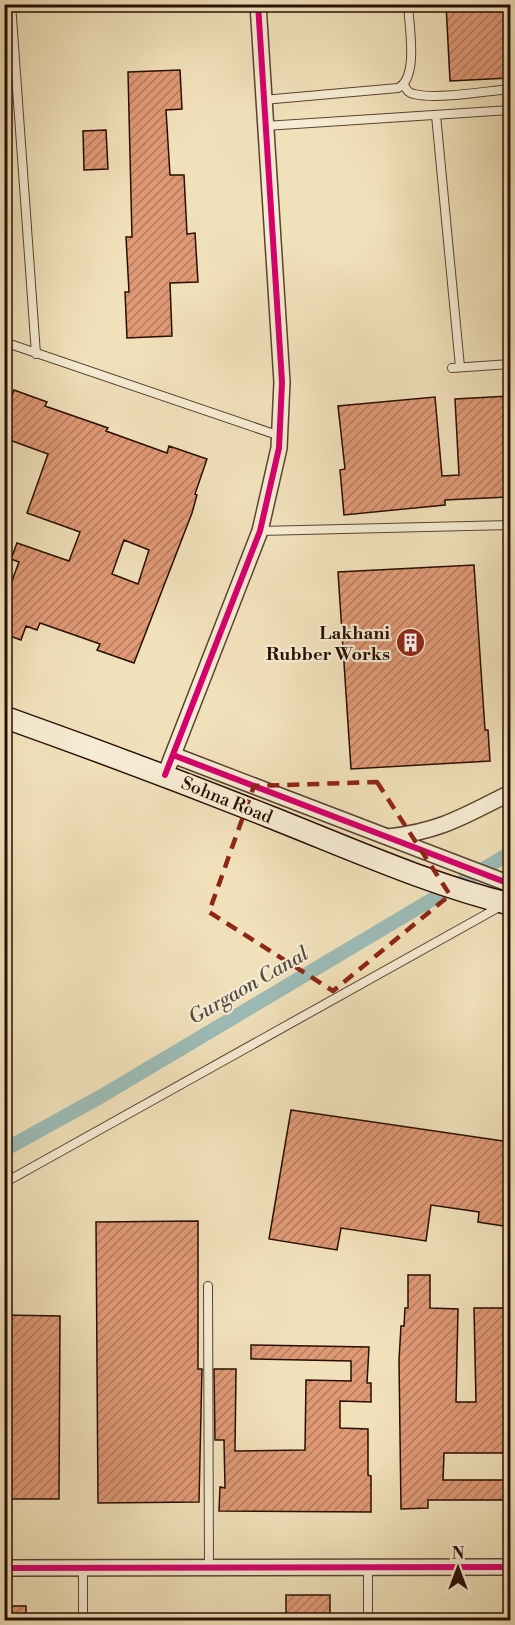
<svg xmlns="http://www.w3.org/2000/svg" width="515" height="1625" font-family="'Libre Bodoni',serif">
	<style>
		.lines { fill: none; stroke-linecap: round; stroke-linejoin: round }
		.canal { stroke: #9cbcb7; stroke-width: 14 }
		.building { fill: url(#building-hatch); stroke: #280e03; stroke-width: 1.5; fill-rule: evenodd }
		.service-casing { stroke: #5a4331; stroke-width: 10 }
		.minor-casing { stroke: #5a4331; stroke-width: 18 }
		.secondary-casing { stroke: #280e03; stroke-width: 24 }
		.service { stroke: #f6ecd3; stroke-width: 8 }
		.minor { stroke: #f6ecd3; stroke-width: 15 }
		.secondary { stroke: #f6ecd3; stroke-width: 21 }
		.cycleway-casing { stroke: #f6ecd3; stroke-width: 10 }
		.cycleway { stroke: #d6006c; stroke-width: 6 }
		.marked { fill: none; stroke: #8f2418; stroke-width: 4.5; stroke-dasharray: 12 8; stroke-linejoin: round }
		.labels { text-anchor: middle; stroke-width: 4.5; stroke-linejoin: round; paint-order: stroke }
		.poi-label { font-size: 18px; font-weight: bold; fill: #280e03; stroke: #f6ecd3; text-anchor: end }
		.street-label { font-size: 18px; fill: #280e03; stroke: #f6ecd3 }
		.water-label { font-size: 20px; font-style: italic; fill: #514b42; stroke: #f6ecd3 }
	</style>
	<defs>
		<pattern id="building-hatch" width="6" height="6" patternUnits="userSpaceOnUse" patternTransform="scale(1.5)"><rect width="6" height="6" fill="#df9975"/><path d="M-1 1l2-2M0 6l6-6M5 7l2-2" fill="none" stroke="#b57b5e"/></pattern>
	</defs>
	<rect width="100%" height="100%" fill="#f1e1bb"/>
	<filter id="stains"><feTurbulence type="fractalNoise" baseFrequency=".00333" numOctaves="4"/><feColorMatrix values="0 0 0 0 .2 0 0 0 0 .09 0 0 0 0 .02 0 0 0 .5 -.17"/></filter>
	<radialGradient id="worn" r=".72"><stop offset=".6" stop-color="#630" stop-opacity="0"/><stop offset="1" stop-color="#630" stop-opacity=".3"/></radialGradient>
	<g class="lines">
		<path class="canal" d="M4,1150L100,1097L510,853"/>
	</g>
	<path class="building" d="M446,4H510V78L450,81Z
		M180,70L182,109L166,110L170,175H184L187,234L195,233L198,282L170,283L172,336L127,338L125,292H129L126,237H132L128,72Z
		M106,130L108,169L84,170L83,131Z
		M14,390L47,402L45,406L108,428L106,431L167,453L169,446L207,459L195,494L197,495L192,513L134,663L97,650L100,644L40,623L37,630L26,626L21,640L4,634V602L19,562L11,559L17,543L69,561L80,532L27,513L48,454L4,438L8,414H5ZM124,540L149,550L138,584L112,574Z
		M510,396V448H506L508,497L445,500V505L344,515L340,470L345,469L338,406L435,397L442,476L459,475L455,399Z
		M474,565L485,730H488L490,761L351,769L338,572Z
		M291,1110L510,1142V1227L478,1222L479,1212L431,1205L426,1241L341,1228L337,1250L269,1239Z
		M198,1221V1369H202L199,1502L98,1503L96,1222Z
		M408,1275H430V1308L458,1309L456,1402H476L474,1308H510V1453H444L443,1480H510V1500H428V1508L401,1509L399,1360L401,1326H404L405,1308H408Z
		M4,1315L60,1316L59,1499H4Z
		M251,1345L369,1347L367,1383H371V1402L340,1401V1428L368,1429V1475L371,1476V1512L219,1511L220,1487L225,1488L224,1440H215L214,1369H236L235,1451L305,1450L306,1380L351,1381V1361L251,1359Z
		M286,1595H330V1620H286Z
		M4,1606H26V1620H4Z"/>
	<g class="lines">
		<defs>
			<path id="service" d="M11,4L36,354
				M404,85C407,90 408,93 414,94C438,100 485,91 510,89
				M263,100L398,88C419,78 409,26 408,4
				M436,115L460,367
				M265,126L510,110
				M4,342L280,436
				M452,368L510,364
				M260,531L510,525
				M4,1183L501,906
				M208,1286L209,1568
				M368,1567V1620
				M83,1568V1620"/>
			<path id="minor" d="M173,755L510,884
				M165,775L260,531L279,448L282,382L258,4
				M388,837C441,831 464,816 510,793
				M4,1568L510,1567"/>
			<path id="secondary" d="M4,717C94,749 182,782 270,817C349,848 428,884 510,904"/>
		</defs>
		<use href="#service" class="service-casing"/>
		<use href="#minor" class="minor-casing"/>
		<use href="#secondary" class="secondary-casing"/>
		<use href="#service" class="service"/>
		<use href="#minor" class="minor"/>
		<use href="#secondary" class="secondary"/>
		<defs>
			<path id="cycleway" d="M173,755L510,884
				M165,775L260,531L279,448L282,382L258,4
				M4,1568L510,1567"/>
		</defs>
		<use href="#cycleway" class="cycleway-casing"/>
		<use href="#cycleway" class="cycleway"/>
	</g>
	<path class="marked" d="M377,782L450,895L333,991L209,912L254,786Z"/>
	<defs>
		<symbol id="building-disc" viewBox="-11 -11 22 22"><circle r="9.5" fill="#8f2418" stroke="#f6ecd3"/><path d="M-4-6H4V6H1V3H-1V6H-4ZM-2.5-4.3h1.7v1.8h-1.7ZM.8-4.3h1.7v1.8H.8ZM-2.5-1h1.7V.8h-1.7ZM.8-1h1.7V.8H.8Z" fill="#fff"/></symbol>
	</defs>
	<g fill-rule="evenodd">
		<use href="#building-disc" x="394" y="626" width="33" height="33"/>
	</g>
	<g class="labels">
		<g class="poi-label">
			<text x="390" y="639">Lakhani<tspan x="390" dy="21">Rubber Works</tspan></text>
		</g>
		<g class="street-label">
			<text transform="translate(227 800) rotate(22)" y="6">Sohna Road</text>
		</g>
		<g class="water-label">
			<text transform="translate(248 985) rotate(-30)" y="7">Gurgaon Canal</text>
		</g>
	</g>
	<rect width="515" height="1625" fill="none" stroke="#f1e1bb" stroke-width="24"/>
	<rect x="6" y="6" width="503" height="1613" fill="none" stroke="#280e03" stroke-width="3"/>
	<rect x="12" y="12" width="491" height="1601" fill="none" stroke="#280e03" stroke-width="1.5"/>
	<g transform="translate(458 1568)" stroke="#f6ecd3" stroke-width="4.5" paint-order="stroke">
	<path d="M0-4.5L10 22L0 15L-10 22Z" fill="#280e03"/>
	<text y="-9" font-size="16" font-weight="bold" text-anchor="middle" fill="#280e03">N</text>
	</g>
	<rect width="100%" height="100%" filter="url(#stains)"/>
	<rect width="100%" height="100%" fill="url(#worn)"/>
</svg>
